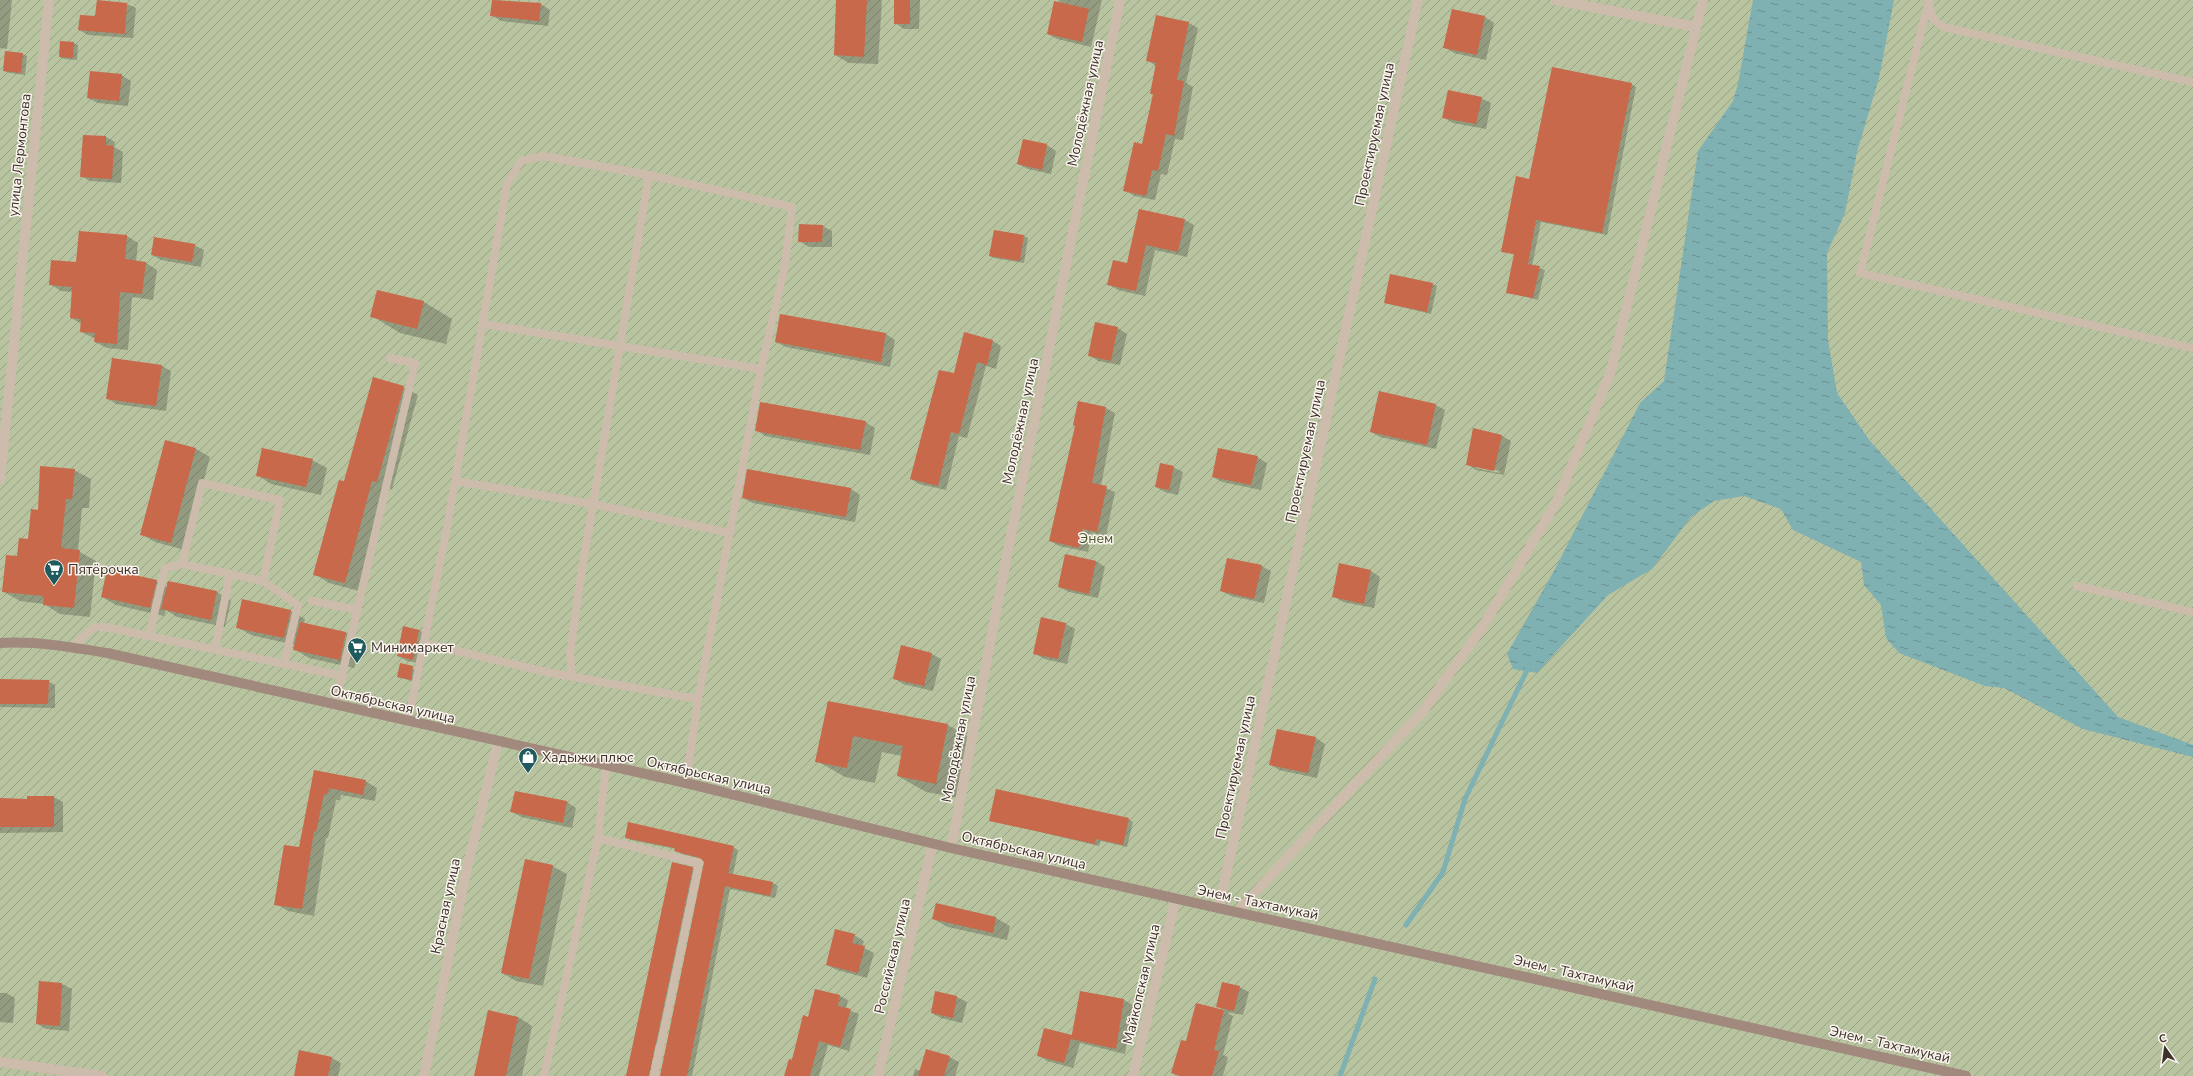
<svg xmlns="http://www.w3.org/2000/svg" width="2193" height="1076" font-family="'Nunito Sans',sans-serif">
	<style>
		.garden { fill: url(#garden-furrows) }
		.water { fill: url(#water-ripples) }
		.shadow { fill: #0003; fill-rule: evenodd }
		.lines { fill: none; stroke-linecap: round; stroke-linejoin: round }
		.stream { stroke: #7fb0b2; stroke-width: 5 }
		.building { fill: #c8694b }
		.service { stroke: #cdbbac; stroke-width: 8 }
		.minor { stroke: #cdbbac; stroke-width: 10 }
		.secondary { stroke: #a18a7d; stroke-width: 10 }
		.labels { text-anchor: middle; stroke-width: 3; stroke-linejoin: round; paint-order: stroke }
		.street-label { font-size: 14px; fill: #3b302b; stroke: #fbf5ee }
		.park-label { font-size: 14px; fill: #4a5a2e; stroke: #fbf5ee }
		.poi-label { font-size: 14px; fill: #3b302b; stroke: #fbf5ee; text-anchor: start }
	</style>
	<defs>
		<pattern id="garden-furrows" width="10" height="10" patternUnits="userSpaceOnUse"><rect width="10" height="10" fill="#b8c4a0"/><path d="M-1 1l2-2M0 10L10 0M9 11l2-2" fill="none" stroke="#97a083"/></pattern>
		<pattern id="water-ripples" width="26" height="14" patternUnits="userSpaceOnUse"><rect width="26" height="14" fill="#7fb0b2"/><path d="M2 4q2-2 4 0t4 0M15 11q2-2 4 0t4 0" fill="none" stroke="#699091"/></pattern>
	</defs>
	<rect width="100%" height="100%" fill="#f4ebe1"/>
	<path class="garden" d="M0,0H2193V1076H0Z"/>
	<path class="water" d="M1753,0H1894L1879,78L1857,152L1845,213L1827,253L1828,340L1837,393L1870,441L2118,717L2193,745V757L2083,729L2004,688L1985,686L1899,653L1886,638L1881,605L1864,585L1861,562L1793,530L1781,509L1744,496L1714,501L1691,517L1652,569L1608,595L1537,673L1513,669L1507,654L1555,569L1640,403L1664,381L1698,151L1733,101L1738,84Z"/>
	<path class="shadow" d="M0,0H12L7,49L0,48Z
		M493,0L541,4L550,10L548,26L501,21L491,15Z
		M837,0H882L878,64L849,63L835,55Z
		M895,0H920L919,29H904L895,23Z
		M1060,0H1102L1091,47L1057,39L1048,34Z
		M97,1L127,4L136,8L133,38L88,35L79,30L96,17Z
		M1452,10L1485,17L1494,23L1486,60L1454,53L1444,47Z
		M1189,23L1198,28L1186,83L1193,87L1183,140L1175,139L1167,175L1161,174L1155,200L1134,196L1125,190L1143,145L1154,95L1151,93L1156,66L1147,60Z
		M73,43L78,45L77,60L64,59L60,57Z
		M22,54L27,56L25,75L9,73L4,71Z
		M121,75L131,81L128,106L98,103L88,98Z
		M1631,84L1636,87L1607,235L1541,222L1532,266L1545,270L1538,300L1507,292L1515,255L1502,251L1530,180Z
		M1481,98L1491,103L1486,129L1453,123L1443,117Z
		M106,137L115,142L114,147L123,152L121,183L90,181L81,176Z
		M1047,145L1056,151L1051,174L1028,169L1018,164Z
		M1140,210L1185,220L1194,225L1187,257L1155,250L1145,296L1118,290L1108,284L1128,264Z
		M823,226L832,231V247H809L799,241Z
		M994,231L1024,236L1028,238L1024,263L994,258L990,256Z
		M127,236L138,243L136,262L146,263L157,270L153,300L132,297L128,350L107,348L95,342L96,339L81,332L82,324L71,318L73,292L61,291L50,284L77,263Z
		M194,245L204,250L201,267L161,260L152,255Z
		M1432,284L1437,286L1431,314L1385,303Z
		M378,291L424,302L452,319L446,344L400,333L372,316Z
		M781,315L886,334L895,340L890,367L786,347L776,342Z
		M1118,328L1127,334L1120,365L1098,361L1089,355Z
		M965,334L993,341L1001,346L996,369L986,366L967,438L959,436L946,490L919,484L911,479L954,375Z
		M162,366L171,371L166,411L116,404L107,398Z
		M403,387L418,395L392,489L387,488L359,591L329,583L315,574L345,483Z
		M1436,405L1445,410L1436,449L1380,437L1371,432Z
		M1106,408L1115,413L1101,486L1115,492L1106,536L1092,533L1088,552L1059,546L1050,541Z
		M865,422L875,428L870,455L765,436L756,430Z
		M1474,429L1502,436L1511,441L1504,475L1476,470L1467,464ZM1476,466L1500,471L1499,473L1476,468Z
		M166,441L196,449L210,457L185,550L155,542L141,534Z
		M1257,457L1267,463L1261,490L1222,482L1213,477Z
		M312,460L327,468L321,495L271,484L257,475Z
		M1173,467L1183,472L1178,495L1165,492L1156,487Z
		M74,470L91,479L89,508H82L78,551L96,561L90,617L60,614L44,604L20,601L4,592L18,557L29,540L38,511Z
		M851,489L860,495L855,522L753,503L743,498Z
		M1066,555L1096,561L1105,567L1098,598L1069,592L1059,587Z
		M1340,565L1371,571L1380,577L1374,608L1343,602L1333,596Z
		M1261,566L1271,571L1264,603L1231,596L1221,591Z
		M156,581L167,587L168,582L217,592L231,601L225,627L177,617L166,610L164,616L116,605L102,597Z
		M242,601L291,611L305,619L304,624L346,633L360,641L354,668L309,658L294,649L295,645L251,635L237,627Z
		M1066,624L1075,629L1067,664L1044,659L1034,653Z
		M404,627L419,630L428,636L423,664L407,661L398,656Z
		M932,654L941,659L933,691L903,684L894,678Z
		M401,664L417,670L415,682L398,677Z
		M0,681H48L55,685V708L0,707Z
		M828,702L948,725L976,741L964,799L926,792L898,776L902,756L882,752L875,783L845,777L817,761Z
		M1316,738L1325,744L1317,778L1279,770L1270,764Z
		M315,771L365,781L377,788L375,801L341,795L340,800H336L328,838H326L314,916L288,911L276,904L300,848Z
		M54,797L63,802V832L0,833V799L28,800Z
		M567,802L576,808L572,828L521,817L511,811Z
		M1128,819L1133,822L1127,847L1101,841L1099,846L990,820Z
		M626,837L733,847L738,850L733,875L773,883L778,886L775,898L730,889L692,1076H670L705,864L703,859L681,854L676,849L631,840Z
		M552,866L567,874L543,986L516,981L502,973Z
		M692,868L697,871L660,1044L656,1043L649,1076H627Z
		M937,904L996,918L1010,926L1007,940L948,927L933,919Z
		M854,935L864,941L862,947L874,953L867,978L837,970L827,965Z
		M40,982L62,984L72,989L69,1031L46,1029L37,1024Z
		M1239,987L1249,992L1243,1015L1226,1012L1233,1016L1223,1055L1228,1057L1223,1076H1178L1172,1073L1187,1043L1224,1010L1217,1006Z
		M816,990L840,996L848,1000L846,1009L859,1014L849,1051L828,1045L819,1076H785L809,1018Z
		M936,992L957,997L967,1002L962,1023L941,1018L932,1013Z
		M0,993H6L15,998L13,1023L0,1022Z
		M1124,1000L1133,1005L1125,1054L1080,1043L1073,1068L1047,1061L1038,1055L1071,1036Z
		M489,1011L518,1017L532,1026L522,1076H475Z
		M949,1057L959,1062L955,1076H913L915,1069L920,1071Z
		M332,1058L341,1063L338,1076H297Z"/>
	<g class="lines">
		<path class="stream" d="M1406,925L1443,872L1465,799L1529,666
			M1340,1076L1375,979"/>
	</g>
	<path class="building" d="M97,0L127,3L125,34L78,30L80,15L95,16Z
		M492,0L541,3L539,21L490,16Z
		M836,0H867L864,57L834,55Z
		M894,0H910V24H894Z
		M1054,1L1089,9L1082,42L1047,34Z
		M1452,9L1485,16L1477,55L1443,48Z
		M1156,15L1189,22L1177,80L1184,81L1174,136L1166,134L1158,171L1152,170L1146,196L1123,191L1134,142L1142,144L1153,94H1150L1156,63L1146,61Z
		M60,41L74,42L73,58L59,57Z
		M5,51L23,53L21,73L3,71Z
		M1552,67L1632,83L1602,233L1536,220L1528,264L1540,266L1533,298L1506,293L1514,254L1501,252L1516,176L1529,179Z
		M90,71L122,74L119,101L87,98Z
		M1448,90L1482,97L1476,124L1442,118Z
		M83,135L106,136V145L114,146L112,179L80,177Z
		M1023,139L1047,144L1042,170L1017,164Z
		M1139,209L1185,219L1178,252L1146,245L1136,291L1107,285L1113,260L1127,263Z
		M799,224L823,225L822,242H798Z
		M994,230L1024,235L1020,261L989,256Z
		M79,231L127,235L125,259L146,262L142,294L120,292L117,344L94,342L95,333L80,332L81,319L70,318L72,287L49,285L51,260L76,262Z
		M154,237L195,244L192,262L151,255Z
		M1390,274L1433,283L1427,312L1384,303Z
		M377,290L424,301L417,329L370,317Z
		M780,314L886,333L881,362L775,342Z
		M1095,322L1118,327L1111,361L1088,356Z
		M964,332L993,340L987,365L977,362L959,434L951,432L938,486L910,479L939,370L954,373Z
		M112,358L162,365L156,406L106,399Z
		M373,377L404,386L377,482L372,481L345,583L313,575L339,480L344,481Z
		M1379,391L1436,404L1427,445L1370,432Z
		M1078,401L1106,407L1092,483L1107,486L1097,532L1083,529L1079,548L1049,541L1075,426L1073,425Z
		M760,402L866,421L860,450L755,431Z
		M1473,428L1502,435L1494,471L1466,465Z
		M165,440L196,448L171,543L140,535Z
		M262,448L313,459L306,487L256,476Z
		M1218,448L1258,456L1251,485L1212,477Z
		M1160,463L1174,466L1169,490L1155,487Z
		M40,466L75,469L72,499H66L61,548L80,550L74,608L43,605L44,596L2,592L6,555L17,556L19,538L28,539L31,509L38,510Z
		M747,469L851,488L846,517L742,498Z
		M1065,554L1096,561L1089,594L1058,587Z
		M1227,558L1262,565L1254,599L1220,591Z
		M1339,563L1371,570L1364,604L1332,597Z
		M107,569L157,580L150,608L101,597Z
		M168,581L217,591L211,620L161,609Z
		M242,599L291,610L284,638L236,628Z
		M1041,617L1066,623L1058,659L1033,654Z
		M300,622L346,632L340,660L293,650Z
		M403,626L419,630L413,660L397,656Z
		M901,645L932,653L924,686L893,679Z
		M400,663L413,666L411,680L397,677Z
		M0,679L49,680L48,704H0Z
		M828,701L948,724L936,784L897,776L903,746L853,736L847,768L815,762Z
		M1277,729L1316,737L1308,773L1269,765Z
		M314,770L366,780L363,795L329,788L328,794H324L316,832L314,831L302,909L274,905L284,845L299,847Z
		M996,789L1129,818L1123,845L1096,839L1095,844L989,821Z
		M515,791L567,801L563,823L510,812Z
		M27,796H54V827H0V798L27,799Z
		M628,822L734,846L728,873L773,882L770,896L725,886L687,1076H660L704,862L700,858L674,851L675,848L625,838Z
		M525,859L553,865L529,979L501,973Z
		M672,862L693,867L649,1076H626Z
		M936,903L996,917L993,933L932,919Z
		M835,929L855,934L852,943L865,946L858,973L826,965Z
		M39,981L62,983L60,1026L36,1024Z
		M1222,982L1240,986L1234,1011L1216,1007Z
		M815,989L840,995L838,1006L851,1009L840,1047L819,1041L810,1076H784L789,1059L792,1060L803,1015L808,1017Z
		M935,991L957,996L953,1018L931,1013Z
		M1080,991L1124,999L1116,1049L1071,1039Z
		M1196,1003L1224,1010L1214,1050L1219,1051L1212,1076H1181L1171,1073L1181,1040L1186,1041Z
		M488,1010L518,1017L506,1076H474Z
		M1044,1028L1072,1035L1064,1063L1037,1056Z
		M926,1049L950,1056L944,1076H918Z
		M299,1050L332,1057L328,1076H294Z"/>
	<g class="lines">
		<path class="service" d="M1929,0L1860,273L2193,348
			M1928,3L1933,19L1943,27L2193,82
			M484,324L761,369
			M455,481L593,504L730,533
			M202,483L280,500L263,581L182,564Z
			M263,581L298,605L284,664
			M2077,586L2193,612
			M312,601L358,610
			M149,636L165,568L182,564
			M423,643L551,673L698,699
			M72,647L94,627H105L343,676
			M215,649L230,574
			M572,676L570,653L581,575L649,175
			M335,705L415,363L390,358
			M408,721L446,533L507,184L521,161L543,156L649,175L792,207L785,265L761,369L698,699L686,783
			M598,838L699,863L654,1076
			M544,1076L598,838L606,766"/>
		<path class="minor" d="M1555,0L1696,27
			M0,480L49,0
			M951,848L1007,555L1120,0
			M1219,907L1418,0
			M1238,911L1423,711L1482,628L1556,503L1610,374L1703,0
			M0,1062L102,1076
			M424,1076L467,868L498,742
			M878,1076L933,843
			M1133,1076L1176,898"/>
		<path class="secondary" d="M0,643C36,641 71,647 107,653L686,783L951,848L1966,1076"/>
	</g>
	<defs>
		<symbol id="supermarket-pin" viewBox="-11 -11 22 30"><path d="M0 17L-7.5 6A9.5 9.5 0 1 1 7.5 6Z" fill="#1f5a5e" stroke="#fbf5ee"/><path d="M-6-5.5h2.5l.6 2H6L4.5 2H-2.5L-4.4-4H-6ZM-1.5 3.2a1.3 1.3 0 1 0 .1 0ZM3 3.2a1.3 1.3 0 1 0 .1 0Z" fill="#fff"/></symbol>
		<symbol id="shop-pin" viewBox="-11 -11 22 30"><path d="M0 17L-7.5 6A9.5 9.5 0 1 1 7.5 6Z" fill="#1f5a5e" stroke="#fbf5ee"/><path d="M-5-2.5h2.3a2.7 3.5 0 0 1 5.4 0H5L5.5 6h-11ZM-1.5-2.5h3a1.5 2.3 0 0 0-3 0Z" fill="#fff"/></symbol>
	</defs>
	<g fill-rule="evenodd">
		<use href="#supermarket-pin" x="43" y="558" width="22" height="30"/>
		<use href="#supermarket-pin" x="346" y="636" width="22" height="30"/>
		<use href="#shop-pin" x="517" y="746" width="22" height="30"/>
	</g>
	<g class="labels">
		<g class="street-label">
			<text transform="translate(1085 103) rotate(-78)" y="5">Молодёжная улица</text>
			<text transform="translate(1374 134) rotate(-78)" y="5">Проектируемая улица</text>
			<text transform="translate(19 155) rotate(-84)" y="5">улица Лермонтова</text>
			<text transform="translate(1020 421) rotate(-78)" y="5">Молодёжная улица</text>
			<text transform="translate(1305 451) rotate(-78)" y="5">Проектируемая улица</text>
			<text transform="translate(393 704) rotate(13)" y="5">Октябрьская улица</text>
			<text transform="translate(958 739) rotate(-79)" y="5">Молодёжная улица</text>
			<text transform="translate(1235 767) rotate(-78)" y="5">Проектируемая улица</text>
			<text transform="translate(709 775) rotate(13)" y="5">Октябрьская улица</text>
			<text transform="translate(1024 850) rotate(13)" y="5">Октябрьская улица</text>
			<text transform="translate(1258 902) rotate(12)" y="5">Энем - Тахтамукай</text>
			<text transform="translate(445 906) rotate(-78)" y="5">Красная улица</text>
			<text transform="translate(892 956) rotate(-77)" y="5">Российская улица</text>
			<text transform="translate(1574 973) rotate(13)" y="5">Энем - Тахтамукай</text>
			<text transform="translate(1141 984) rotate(-77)" y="5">Майкопская улица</text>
			<text transform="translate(1890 1044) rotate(13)" y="5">Энем - Тахтамукай</text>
		</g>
		<g class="park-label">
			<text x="1096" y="543">Энем</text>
		</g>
		<g class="poi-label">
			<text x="68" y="574">Пятёрочка</text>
			<text x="371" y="652">Минимаркет</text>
			<text x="542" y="762">Хадыжи плюс</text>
		</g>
	</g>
	<g transform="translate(2165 1048) rotate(346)" stroke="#fbf5ee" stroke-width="3" paint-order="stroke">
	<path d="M0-3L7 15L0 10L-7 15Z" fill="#3b302b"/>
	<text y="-6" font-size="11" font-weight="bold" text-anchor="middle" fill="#3b302b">С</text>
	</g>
</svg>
